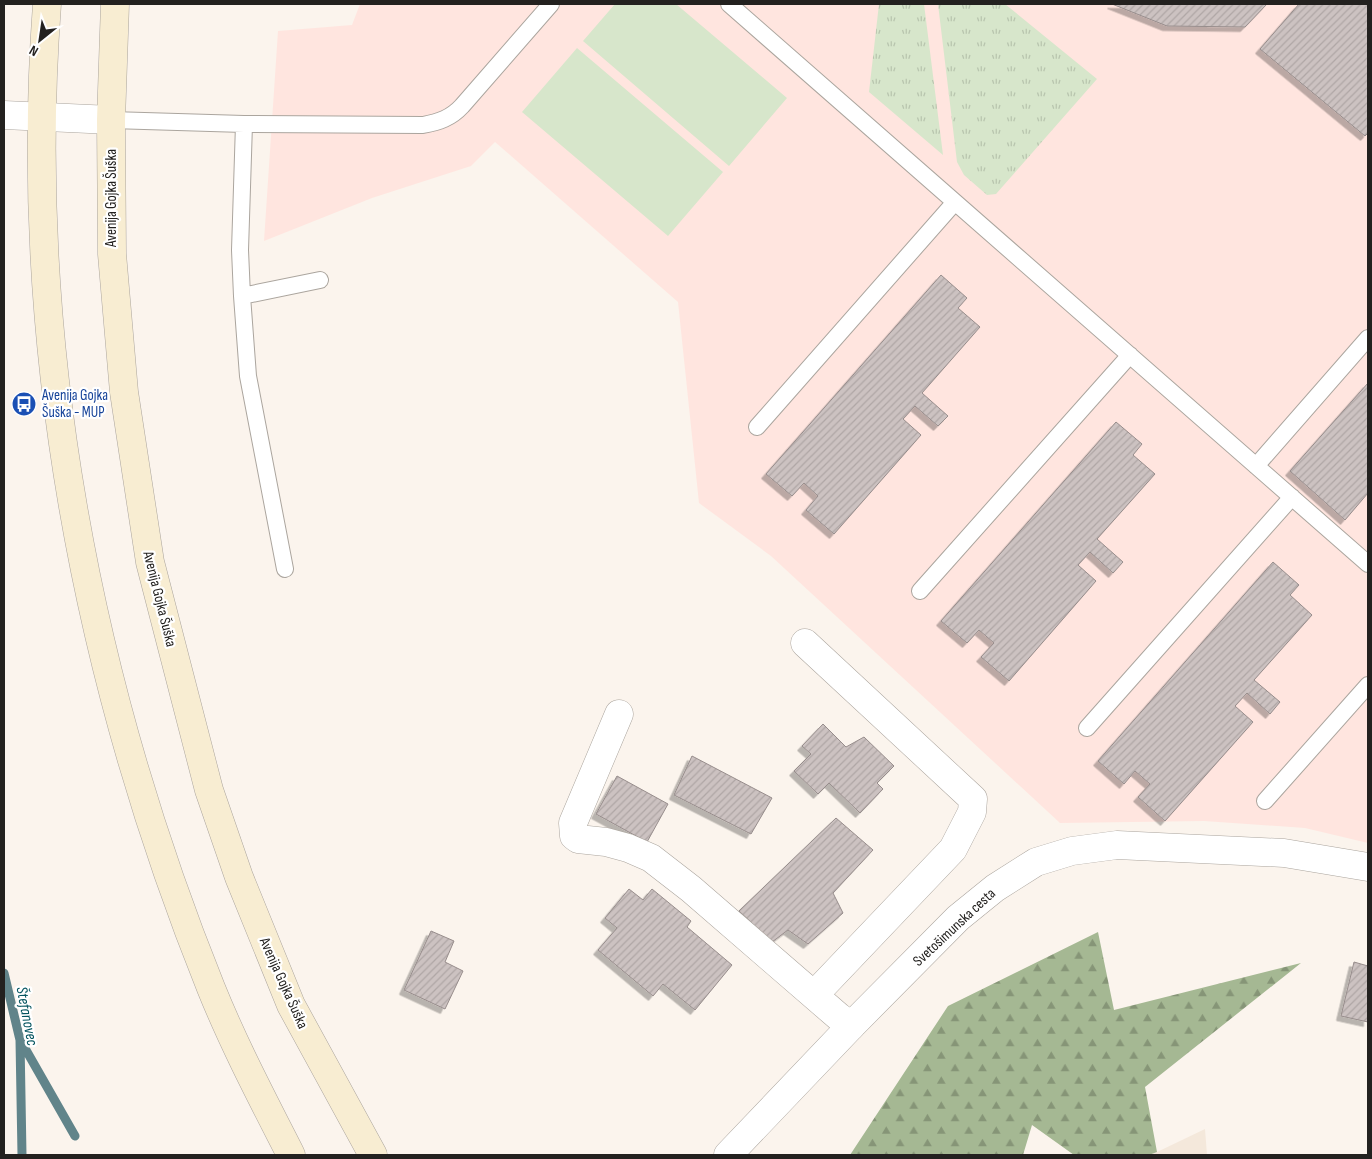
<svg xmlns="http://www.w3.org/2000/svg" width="1372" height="1159" font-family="'Sofia Sans Condensed',sans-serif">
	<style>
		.built { fill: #f4e8db }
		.education { fill: #ffe5df }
		.grass { fill: url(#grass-tufts) }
		.forest { fill: url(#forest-firs) }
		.park { fill: #d7e6cb }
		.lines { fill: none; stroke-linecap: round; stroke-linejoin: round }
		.stream { stroke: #61848a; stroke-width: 9 }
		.building { fill: url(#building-hatch); stroke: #978d8c; filter: url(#shadow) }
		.service-casing { stroke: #aba59e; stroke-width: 18 }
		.minor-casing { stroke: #aba59e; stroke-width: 29 }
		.tertiary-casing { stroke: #aba59e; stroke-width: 29 }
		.secondary-casing { stroke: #aba59e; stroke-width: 29 }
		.service { stroke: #fff; stroke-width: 16 }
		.minor { stroke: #fff; stroke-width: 28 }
		.tertiary { stroke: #fff; stroke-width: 28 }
		.secondary { stroke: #f8edd2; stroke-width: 28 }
		.labels { text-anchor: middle; stroke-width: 4.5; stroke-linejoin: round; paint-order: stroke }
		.street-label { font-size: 15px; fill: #23211f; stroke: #fff }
		.transit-label { font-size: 15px; fill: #164399; stroke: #fff; text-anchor: start }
		.water-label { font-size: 16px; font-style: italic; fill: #04545f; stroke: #fff }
	</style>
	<defs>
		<pattern id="grass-tufts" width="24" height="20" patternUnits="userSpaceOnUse" patternTransform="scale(1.25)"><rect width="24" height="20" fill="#d7e6cb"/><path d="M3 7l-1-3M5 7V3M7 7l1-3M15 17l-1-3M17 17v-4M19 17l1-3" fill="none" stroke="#b8c5ae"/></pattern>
		<pattern id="forest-firs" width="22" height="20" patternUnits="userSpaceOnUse" patternTransform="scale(1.25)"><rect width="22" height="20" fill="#a5b893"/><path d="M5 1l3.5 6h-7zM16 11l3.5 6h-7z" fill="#869577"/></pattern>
		<pattern id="building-hatch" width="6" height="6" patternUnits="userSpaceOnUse" patternTransform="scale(1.25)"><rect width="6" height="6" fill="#ccc2c1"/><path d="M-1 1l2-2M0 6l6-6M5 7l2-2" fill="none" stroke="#afa6a5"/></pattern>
		<filter id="shadow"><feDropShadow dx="-4.5" dy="4.5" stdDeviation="0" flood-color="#0004"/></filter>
	</defs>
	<rect width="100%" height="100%" fill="#fbf4ed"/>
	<path class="built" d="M1205,1129L1207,1155H1149L1157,1152Z"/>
	<path class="education" d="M360,4H1368V843L1305,828L1204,821L1060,823L771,556L699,503L678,302L495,142L471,166L372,198L264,241L278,31L352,25Z"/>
	<path class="grass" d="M879,4H924L943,155L869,92Z
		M938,4H1005L1097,79L996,194L987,195L964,175L957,162Z"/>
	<path class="forest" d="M1098,932L1114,1010L1301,963L1145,1087L1157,1152L1149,1155H1074L1032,1125L1023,1155H850L948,1006Z"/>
	<path class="park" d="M615,4H676L787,98L729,166L583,41Z
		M577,48L723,172L668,236L522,112Z"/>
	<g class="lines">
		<path class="stream" d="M4,973L20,1040L22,1155
			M22,1043L75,1136"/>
	</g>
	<path class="building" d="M1112,4H1267L1245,27L1167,26Z
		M1299,4H1368V133L1365,136L1260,49Z
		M941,275L967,298L958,308L980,327L922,393L948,416L938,426L915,406L903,419L921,435L834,534L806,510L818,496L804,483L792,496L766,474Z
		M1368,383V493L1345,520L1290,471Z
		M1116,422L1142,444L1133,455L1155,474L1097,539L1123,562L1113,573L1090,552L1078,565L1096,581L1009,681L981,657L994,643L979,630L967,643L941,621Z
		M1273,562L1299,585L1290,595L1312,615L1254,680L1280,702L1270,714L1247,693L1235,706L1253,722L1165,821L1138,797L1150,784L1135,771L1124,784L1098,761Z
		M823,724L846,747L864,737L894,766L877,783L883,789L860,813L829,783L818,794L794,771L811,754L802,746Z
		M692,756L772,798L751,834L674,795Z
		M617,776L668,804L647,842L596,814Z
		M836,818L873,850L833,893L843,913L808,944L788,930L772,942L739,911Z
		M629,889L643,900L652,889L691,921L687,927L732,965L695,1010L663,984L653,996L598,950L617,928L605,918Z
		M431,931L454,941L445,962L463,971L445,1009L404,990Z
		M1354,962L1368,966V1022L1341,1016Z"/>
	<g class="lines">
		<defs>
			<path id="service" d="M729,4L1368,564
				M111,120L244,124L423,125C439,122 451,118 462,106L551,4
				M244,124L240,250L242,296L320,280
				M242,296L248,376L285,569
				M757,427L955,202
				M1256,466L1368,338
				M920,591L1130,355
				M1087,728L1292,497
				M1265,801L1368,685"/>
			<path id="minor" d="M805,643L973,799L972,812L953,849L814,995
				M619,714L573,823L574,836L578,839L606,842L628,848L651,858L691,889L839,1017L851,1026"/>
			<path id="tertiary" d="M4,115L111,120
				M728,1155L851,1026L958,918L995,888L1036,862L1072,851L1117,845L1284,853L1368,867"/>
			<path id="secondary" d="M47,4C22,338 86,678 211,988C234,1045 263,1100 291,1155
				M115,4L111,120L112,254L124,392L150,562L209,790L239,877L291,1005L373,1155"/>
		</defs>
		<use href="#service" class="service-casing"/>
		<use href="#minor" class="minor-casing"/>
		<use href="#tertiary" class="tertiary-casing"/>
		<use href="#secondary" class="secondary-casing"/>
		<use href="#service" class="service"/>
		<use href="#minor" class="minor"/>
		<use href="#tertiary" class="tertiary"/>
		<use href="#secondary" class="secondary"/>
	</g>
	<defs>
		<symbol id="bus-disc" viewBox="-11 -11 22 22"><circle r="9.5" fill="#1a4fb4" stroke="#fff"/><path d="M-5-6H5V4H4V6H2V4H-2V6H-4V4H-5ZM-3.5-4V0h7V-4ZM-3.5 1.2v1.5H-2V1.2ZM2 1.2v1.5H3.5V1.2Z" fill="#fff"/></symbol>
	</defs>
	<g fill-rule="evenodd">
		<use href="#bus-disc" x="10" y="390" width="28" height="28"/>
	</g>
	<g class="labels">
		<g class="street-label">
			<text transform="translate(111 198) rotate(-90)" y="5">Avenija Gojka Šuška</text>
			<text transform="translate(160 599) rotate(76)" y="5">Avenija Gojka Šuška</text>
			<text transform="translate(954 927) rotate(-43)" y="5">Svetošimunska cesta</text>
			<text transform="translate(284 983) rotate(66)" y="5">Avenija Gojka Šuška</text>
		</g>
		<g class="transit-label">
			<text x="42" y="400">Avenija Gojka<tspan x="42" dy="17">Šuška - MUP</tspan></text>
		</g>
		<g class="water-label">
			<text transform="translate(28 1016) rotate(79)" y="6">Štefanovec</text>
		</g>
	</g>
	<rect width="1372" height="1159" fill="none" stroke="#23211f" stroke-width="10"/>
	<g transform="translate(40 40) rotate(210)" stroke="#ffffff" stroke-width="4" paint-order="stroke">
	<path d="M0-4L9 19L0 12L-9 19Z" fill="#23211f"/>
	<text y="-8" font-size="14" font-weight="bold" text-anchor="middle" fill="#23211f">N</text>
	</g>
</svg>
